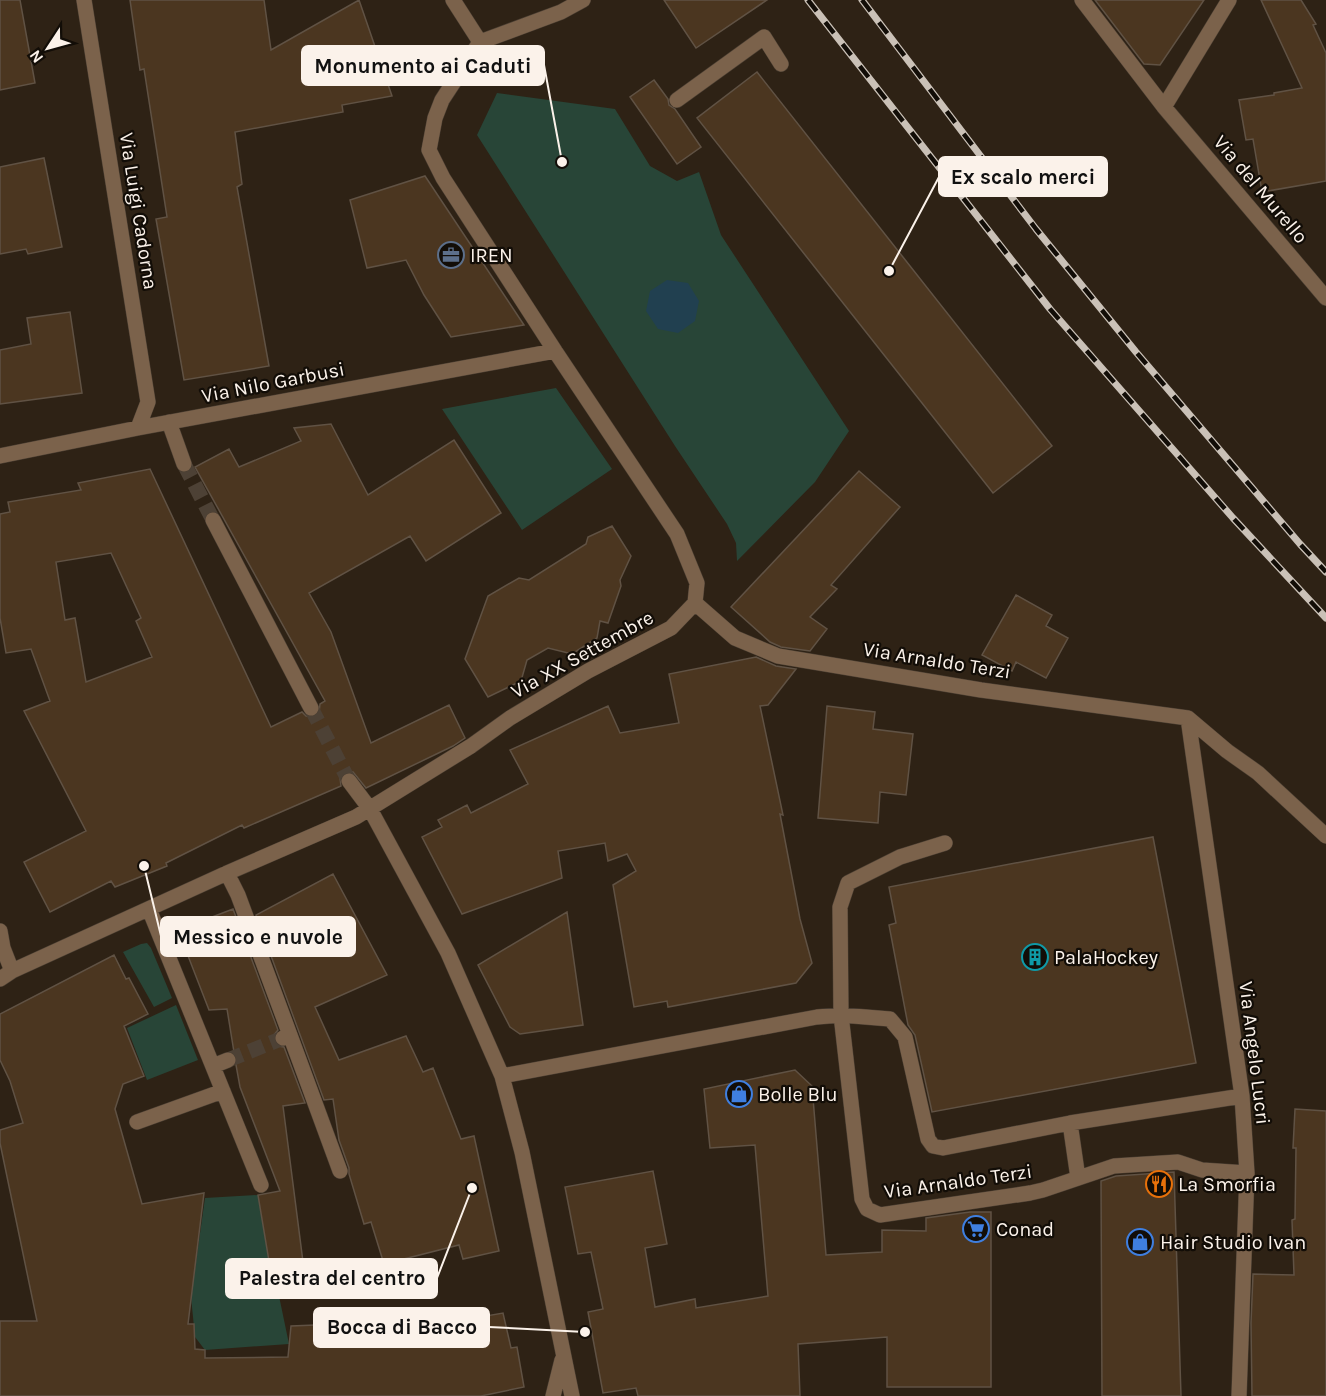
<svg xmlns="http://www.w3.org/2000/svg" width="1326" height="1396" font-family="Karla,sans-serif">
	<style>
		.green { fill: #284537 }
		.water { fill: #214050 }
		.building { fill: #4b3620; stroke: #605244; stroke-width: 1.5; fill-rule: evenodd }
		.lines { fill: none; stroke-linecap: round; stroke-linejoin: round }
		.minor-tunnel { stroke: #4d4135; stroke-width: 15; stroke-dasharray: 15 8; stroke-linecap: butt }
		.minor-casing { stroke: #4b3f33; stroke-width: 16 }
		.minor { stroke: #7b624b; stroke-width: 15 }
		.rail-casing { stroke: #cac1b7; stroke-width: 7 }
		.rail { stroke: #120d07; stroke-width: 4.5; stroke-dasharray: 14; stroke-linecap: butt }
		.labels { text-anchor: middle; stroke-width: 4.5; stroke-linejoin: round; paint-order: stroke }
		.street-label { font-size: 20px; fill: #fbf2ea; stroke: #120d07 }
		.poi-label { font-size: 20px; fill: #fbf2ea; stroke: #120d07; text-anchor: start }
		.leader { fill: none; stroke: #fbf2ea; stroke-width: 2 }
		.callout-dot { fill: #fbf2ea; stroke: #120d07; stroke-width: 2 }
		.callout { fill: #fbf2ea; stroke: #fbf2ea; stroke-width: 2 }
		.callout-label { font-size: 21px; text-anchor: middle; font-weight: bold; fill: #111 }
	</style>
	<rect width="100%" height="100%" fill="#2e2215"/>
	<path class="green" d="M497,93L615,109L650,166L677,181L699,172L721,235L849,431L815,482L737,561L736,543L727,524L675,446L477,135Z
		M556,388L612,469L522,530L442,409Z
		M147,943L151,948L172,998L154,1007L123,952L141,944Z
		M176,1005L198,1060L147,1080L127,1028Z
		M258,1195L289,1344L205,1350L195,1337L191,1297L205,1198Z"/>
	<path class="water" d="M667,280L688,283L699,301L695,321L678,333L658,329L646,311L650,291Z"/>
	<path class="building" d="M0,0H20L35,83L0,90Z
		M130,0H264L271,50L359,0L392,96L342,105L343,112L235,132L242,184L237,187L269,366L184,380L156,219L167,217L144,69L140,70Z
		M664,0H767L696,48Z
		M1095,0H1204L1160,65L1144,64Z
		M1261,0H1301L1316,24L1313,25L1326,53V181L1262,192L1253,139L1246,140L1239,100L1274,95V93L1302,88Z
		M757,72L1052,446L993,493L697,118Z
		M654,80L668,99L669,105L675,109L701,147L677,164L630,97Z
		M44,158L62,247L28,254L26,249L0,254V167Z
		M425,176L524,325L451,337L424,295L406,260L367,268L350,200Z
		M70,312L82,393L0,404V350L31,344L27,318Z
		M331,424L368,495L454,440L501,513L426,561L410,536L309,593L331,632L371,743L449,705L465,738L453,746L366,788L353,772L348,771L344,773L340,778L341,786L244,828L242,825L166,863L167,866L115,887L111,881L50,912L24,862L86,831L24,711L50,701L31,649L6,653L0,618V514L10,512L8,502L81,490L78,483L150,469L271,727L302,712L306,716L315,717L319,713L320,704L325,701L195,467L229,449L239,467L301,441L294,428ZM111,553L141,618L136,621L152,657L86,682L75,618L65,620L56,562Z
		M859,471L900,507L831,585L837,589L810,617L827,629L810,651L781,647L770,642L731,607Z
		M612,526L631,556L620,580L621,586L608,623L600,621L597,638L572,654L548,648L527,660L521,681L488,697L465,659L488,596L519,578L529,580L586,544L588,537Z
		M1016,595L1052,615L1046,626L1068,638L1046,678L1016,662L1012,671L982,655Z
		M756,657L776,666L796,669L768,705L760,706L783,815L780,814L800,919L812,963L796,983L668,1007L667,1001L634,1007L613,885L636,871L627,854L608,861L605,843L558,851L562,878L462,914L422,837L442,827L438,820L467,805L471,813L528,784L510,750L608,706L620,733L679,723L669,674Z
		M827,706L875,712L873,729L913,734L906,795L880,792L878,823L818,818Z
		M1153,837L1196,1063L932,1112L915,1035L908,1025L889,925L896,923L889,887Z
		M333,874L387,975L315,1007L339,1060L406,1036L423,1072L433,1068L461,1139L474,1136L499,1251L463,1259L459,1245L384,1264L371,1222L364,1224L349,1174V1168L339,1140L333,1099L324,1100L256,915Z
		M233,909L278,1030L273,1036L274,1041L278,1046L284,1047L305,1103L283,1106L307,1293L275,1297L258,1195L280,1191L240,1087L236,1065L237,1057L234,1052L227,1009L209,1010L178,930Z
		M567,912L583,1025L520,1034L510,1027L478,965Z
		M114,955L126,979L129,978L148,1014L124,1026L144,1076L123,1084L115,1109L142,1204L204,1193L188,1324H194L195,1349L205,1350V1358L288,1357L291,1326L390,1322L391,1327L474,1311L475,1318L503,1313L511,1348L517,1347L524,1387L481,1396H0V1321H37L0,1143V1130L23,1123L10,1081L0,1060V1014Z
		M795,1070L812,1086L826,1255L882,1252V1230L926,1231V1218L970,1212H991V1387H887V1337L798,1344L800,1396H638L636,1388L603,1393L588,1312L603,1309L591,1252L578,1254L565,1187L653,1171L667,1244L645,1248L655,1307L695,1299L696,1308L768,1296L755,1145L710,1148L704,1089Z
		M1295,1109L1326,1111V1396H1252L1251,1323L1253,1274L1294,1275L1292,1220L1295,1219L1296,1148H1293Z
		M1174,1172L1181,1396H1102L1101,1181L1116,1176Z"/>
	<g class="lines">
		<path class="minor-tunnel" d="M184,464L213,520
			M311,708L349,781
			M228,1060L283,1038"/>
		<defs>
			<path id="minor" d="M84,0L148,402L138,428
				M453,0L480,42
				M1082,0L1164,107L1326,298
				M480,42L561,12L583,0
				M677,100L764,37L781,64
				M1164,107L1229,0
				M169,422L184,464
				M0,456L138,428L555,351
				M213,520L311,708
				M695,603L735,638L778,656L981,690L1188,718
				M1188,718L1242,1096L1247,1173L1239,1396
				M1188,718L1227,751L1258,773L1326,836
				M349,781L370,809L448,953L502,1076L522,1152L572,1396
				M945,843L900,857L848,883L840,907L841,1015L862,1199L867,1209L880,1215L1030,1193L1043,1190L1114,1166L1178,1162L1202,1170L1247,1173
				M227,873L238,895L290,1035L283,1038
				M149,909L261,1185
				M0,931L3,948L12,971
				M0,979L12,971L227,873L356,817L471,746L510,718L588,671L671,628L695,603L697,583L677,534L555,351L443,178L429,150L435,118L442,100L480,42
				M290,1035L340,1171
				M213,1066L228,1060
				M502,1076L817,1017L841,1015L890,1019L905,1037L928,1139L933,1146L943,1148L1070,1123L1242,1096
				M137,1122L223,1091
				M1070,1123L1078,1178
				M553,1396L562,1360"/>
		</defs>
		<use href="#minor" class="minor-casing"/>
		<use href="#minor" class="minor"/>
		<defs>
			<path id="rail" d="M808,0L1050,309L1233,518L1326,618
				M862,0L1036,229L1136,352L1300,544L1326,572"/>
		</defs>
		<use href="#rail" class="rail-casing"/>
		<use href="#rail" class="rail"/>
	</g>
	<defs>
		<symbol id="office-ring" viewBox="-11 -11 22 22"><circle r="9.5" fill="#120d07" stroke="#5c6f8a" stroke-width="1.5"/><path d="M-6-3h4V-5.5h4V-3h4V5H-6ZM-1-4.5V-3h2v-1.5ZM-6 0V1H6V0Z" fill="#5c6f8a"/></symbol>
		<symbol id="building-ring" viewBox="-11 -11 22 22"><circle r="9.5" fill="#120d07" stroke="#0f9aa8" stroke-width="1.5"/><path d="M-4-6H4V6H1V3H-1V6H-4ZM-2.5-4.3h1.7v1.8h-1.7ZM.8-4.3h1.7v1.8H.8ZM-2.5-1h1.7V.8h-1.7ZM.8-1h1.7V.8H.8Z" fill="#0f9aa8"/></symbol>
		<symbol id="shop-ring" viewBox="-11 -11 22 22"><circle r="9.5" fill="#120d07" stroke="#3f7fe0" stroke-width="1.5"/><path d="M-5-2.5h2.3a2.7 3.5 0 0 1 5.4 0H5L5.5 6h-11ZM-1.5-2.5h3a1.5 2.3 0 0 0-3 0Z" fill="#3f7fe0"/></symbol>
		<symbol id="restaurant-ring" viewBox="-11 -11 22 22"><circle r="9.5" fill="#120d07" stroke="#e8710a" stroke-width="1.5"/><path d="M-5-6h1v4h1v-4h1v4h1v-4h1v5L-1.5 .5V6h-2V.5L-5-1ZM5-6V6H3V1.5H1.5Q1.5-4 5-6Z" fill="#e8710a"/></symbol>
		<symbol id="supermarket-ring" viewBox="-11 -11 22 22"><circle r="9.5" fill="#120d07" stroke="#3f7fe0" stroke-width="1.5"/><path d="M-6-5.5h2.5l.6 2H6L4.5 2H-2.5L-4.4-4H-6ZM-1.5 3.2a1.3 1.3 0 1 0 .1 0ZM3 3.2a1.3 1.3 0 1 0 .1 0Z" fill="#3f7fe0"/></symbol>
	</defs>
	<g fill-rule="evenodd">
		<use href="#office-ring" x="436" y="240" width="30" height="30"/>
		<use href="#building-ring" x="1020" y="942" width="30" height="30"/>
		<use href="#shop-ring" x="724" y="1079" width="30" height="30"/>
		<use href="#restaurant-ring" x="1144" y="1169" width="30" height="30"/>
		<use href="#supermarket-ring" x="961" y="1214" width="30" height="30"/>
		<use href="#shop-ring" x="1125" y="1227" width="30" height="30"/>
	</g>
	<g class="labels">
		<g class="street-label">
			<text transform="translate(1261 189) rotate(50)" y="7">Via del Murello</text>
			<text transform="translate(139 211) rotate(81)" y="7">Via Luigi Cadorna</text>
			<text transform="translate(273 382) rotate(-11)" y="7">Via Nilo Garbusi</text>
			<text transform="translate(582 654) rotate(-29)" y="7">Via XX Settembre</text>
			<text transform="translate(937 660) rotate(9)" y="7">Via Arnaldo Terzi</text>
			<text transform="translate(1255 1053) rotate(83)" y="7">Via Angelo Lucri</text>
			<text transform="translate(958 1181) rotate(-8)" y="7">Via Arnaldo Terzi</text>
		</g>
		<g class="poi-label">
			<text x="470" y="262">IREN</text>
			<text x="1054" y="964">PalaHockey</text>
			<text x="758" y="1101">Bolle Blu</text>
			<text x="1178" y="1191">La Smorfia</text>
			<text x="996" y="1236">Conad</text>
			<text x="1160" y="1249">Hair Studio Ivan</text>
		</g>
	</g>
	<path class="leader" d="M562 162L544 65M889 271L939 177M144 866L161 936M472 1188L437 1278M585 1332L489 1327"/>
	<g class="callout-dot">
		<circle cx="562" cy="162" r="6"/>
		<circle cx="889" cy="271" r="6"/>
		<circle cx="144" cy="866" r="6"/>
		<circle cx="472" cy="1188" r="6"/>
		<circle cx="585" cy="1332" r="6"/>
	</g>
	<g class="callout">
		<rect x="302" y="46" width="242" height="39" rx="6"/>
		<rect x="939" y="157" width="168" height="39" rx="6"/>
		<rect x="161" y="917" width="194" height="39" rx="6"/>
		<rect x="226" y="1259" width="211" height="39" rx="6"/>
		<rect x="314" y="1308" width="175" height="39" rx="6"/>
	</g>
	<g class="callout-label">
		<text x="423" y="73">Monumento ai Caduti</text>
		<text x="1023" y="184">Ex scalo merci</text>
		<text x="258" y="944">Messico e nuvole</text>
		<text x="332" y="1285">Palestra del centro</text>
		<text x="402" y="1334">Bocca di Bacco</text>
	</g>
	<g transform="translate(48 48) rotate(234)" stroke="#120d07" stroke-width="4.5" paint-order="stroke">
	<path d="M0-4.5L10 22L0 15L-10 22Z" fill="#fbf2ea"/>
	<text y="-9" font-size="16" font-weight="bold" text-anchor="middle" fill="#fbf2ea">N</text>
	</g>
</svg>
